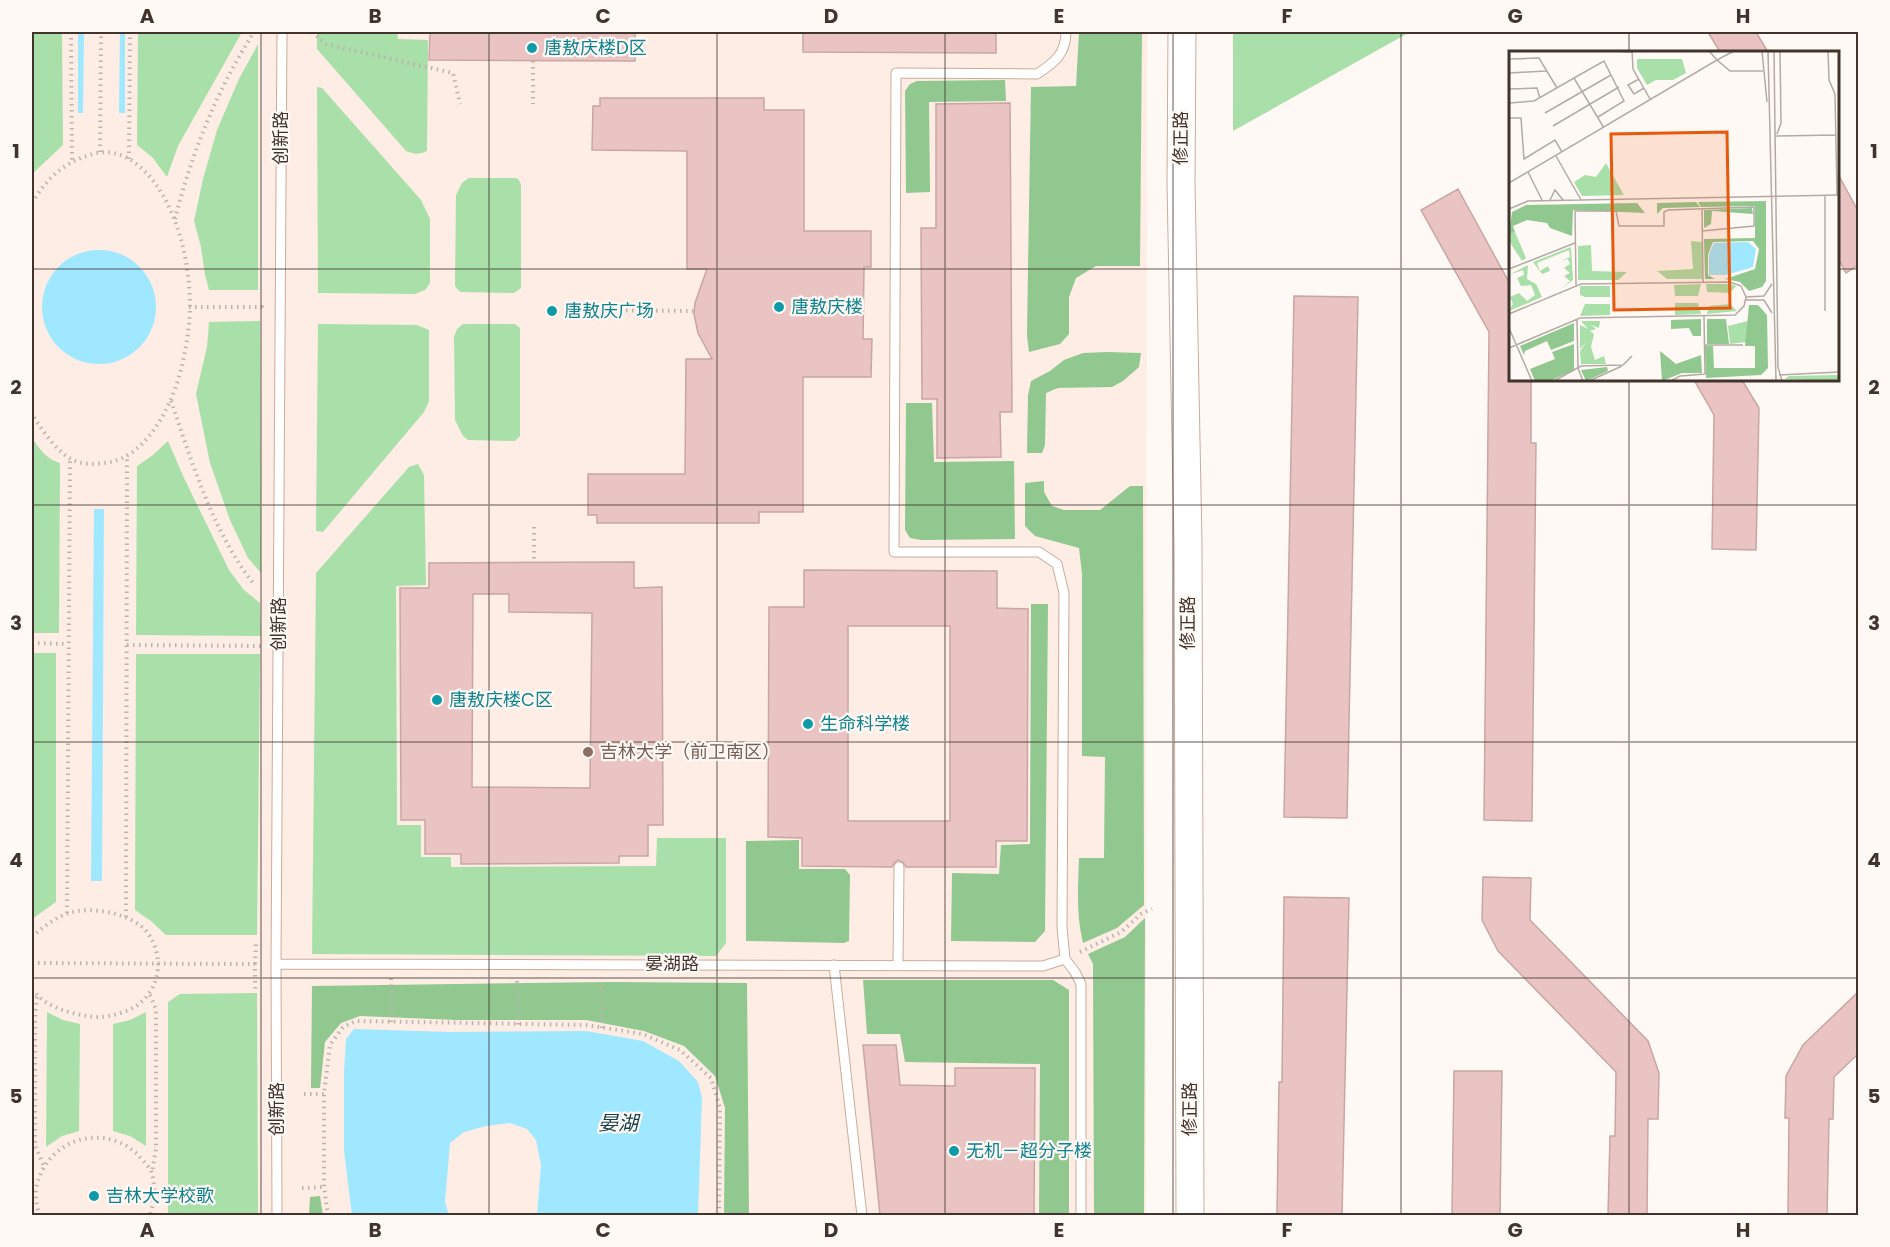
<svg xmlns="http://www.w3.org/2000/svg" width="1890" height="1247" font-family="Poppins,'Noto Sans SC',sans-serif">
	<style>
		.built { fill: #fdede4 }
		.green { fill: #a9dfa9 }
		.forest { fill: #90c890 }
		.water { fill: #9fe8ff }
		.building { fill: #e9c4c3; stroke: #c9a5a3; stroke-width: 1.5; fill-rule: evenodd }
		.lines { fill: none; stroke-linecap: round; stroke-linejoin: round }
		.lane-casing { stroke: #caac9b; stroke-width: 11 }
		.secondary-casing { stroke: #caac9b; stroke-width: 29 }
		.path { stroke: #bbb3ae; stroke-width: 4; stroke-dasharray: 1.5 4.5; stroke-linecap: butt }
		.lane { stroke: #fff; stroke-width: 9 }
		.secondary { stroke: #fff; stroke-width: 27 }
		.grid { fill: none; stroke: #40342d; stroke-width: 1.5; stroke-opacity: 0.55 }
		.culture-dot { fill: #0f9aa8; stroke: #fff9f5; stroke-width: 2 }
		.education-dot { fill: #8d6e63; stroke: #fff9f5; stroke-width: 2 }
		.labels { text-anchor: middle; stroke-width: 4.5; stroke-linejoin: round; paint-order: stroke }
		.culture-label { font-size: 18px; fill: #0d838f; stroke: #fff9f5; text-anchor: start }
		.street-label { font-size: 18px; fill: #40342d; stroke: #fff9f5 }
		.education-label { font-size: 18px; fill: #785e54; stroke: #fff9f5; text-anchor: start }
		.water-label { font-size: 20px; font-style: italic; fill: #123e4a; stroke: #fff9f5 }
		.inset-road { fill: none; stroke: #b3aaa5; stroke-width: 1.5 }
		.view { fill: #e8590c; fill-opacity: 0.15; stroke: #e8590c; stroke-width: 3 }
		.inset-edge { fill: none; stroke: #40342d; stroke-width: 3 }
		.neatline { fill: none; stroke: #40342d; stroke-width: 2 }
		.grid-label { font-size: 20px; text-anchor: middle; font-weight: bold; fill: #40342d }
	</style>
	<rect width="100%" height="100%" fill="#fff9f5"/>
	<path class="built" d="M32,32H1147L1146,1215H32Z"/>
	<path class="green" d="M32,32H62L63,145L32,174Z
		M138,32H242L178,146L167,177L152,157L137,145Z
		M317,32H397L398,39L428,40L427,151C419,155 414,154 406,151L317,49Z
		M1233,32H1410L1233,131Z
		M258,44V290H209L205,275L201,247L194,221L203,179L217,130L239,79Z
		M317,87L322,88L421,200L430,219V283L425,290L415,294L318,293Z
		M469,178H516L519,180L521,185V288L514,293L460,292L455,286L456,195L462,183Z
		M260,321L261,573L248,558L230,520L210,463L196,394L207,347L209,322Z
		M318,324L417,325L429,330V401L424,412L323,532L316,531Z
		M463,324H515L520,328V436L515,441L468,440L463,436L455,420L454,337L457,329Z
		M32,438C40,449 46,459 60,463L59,633H32Z
		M168,441L184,478L229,570L244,590L260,603L261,636L136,635L137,466L153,455Z
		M418,464L424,475L426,585L396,586L397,825H421V857H451V867L656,866L657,838H726V943L716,956L312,954L316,573L409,467Z
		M32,653H56V902L32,919Z
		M136,654H260L257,935H166L151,921L135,910Z
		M257,993L258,1215H168V1002L180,994Z
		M47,1012L63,1020L80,1024L79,1131L62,1136L46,1147Z
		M146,1012V1146L130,1136L113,1131V1024L130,1020Z"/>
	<path class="forest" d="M1079,32H1142L1140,266H1096L1076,278L1069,297V334L1060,344L1029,352L1027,336L1028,268L1031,87L1076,86Z
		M1005,80L1006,101L929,102L930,192L906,193L905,91L910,84L917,81Z
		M1108,352L1141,353L1139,367L1123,381L1112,387L1058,388L1046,393L1045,445L1042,453H1027L1028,395L1031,381L1050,371L1064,360L1083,353Z
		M906,403H932L934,462L1014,461L1015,539L921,540L910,538L905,530Z
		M1044,481V492L1052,506L1064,510H1100L1130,486H1143L1144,905L1117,928L1083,943C1076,915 1078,887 1079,858H1104L1105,757L1082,756V574L1079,548L1035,536L1025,526V483Z
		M1031,604H1048L1045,931L1035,942L951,941L952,873L999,874L1001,845L1030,844Z
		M799,840V869H845L850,875L849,941L844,943L746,941V841Z
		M1145,918L1144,1215H1094L1093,964L1088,954L1125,937Z
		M863,980H1053L1069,990V1215H1039L1040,1064L905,1062L900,1034H867Z
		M609,982L747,983L749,1215H724L725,1108L715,1076L684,1046L644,1031L586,1020H456L360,1016L341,1023L325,1042L320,1088H311L312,986Z
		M320,1196L323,1215H309L310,1197Z"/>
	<path class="water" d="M78,32H84L83,113H78Z
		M120,32H125V113H119Z
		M42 307a57 57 0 1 1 114 0a57 57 0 1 1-114 0Z
		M94,509H104L102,881H91Z
		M354,1029L450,1032L586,1031L643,1041L679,1061L698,1082L702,1098L698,1215H537L541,1165L536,1140L527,1129L510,1123L486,1126L464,1132L450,1143L445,1202L449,1215H352L344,1151V1071L346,1039Z"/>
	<path class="building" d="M430,32H635V61L429,60Z
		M803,32H996V53L803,52Z
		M1708,32H1756L1768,52H1720Z
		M600,98H764V110H804V231H871V267H864L863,339H872L871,377H803V512H759V523H597V515H588V474H685L686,359H712L698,333L694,314L695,303L707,269H687V151L592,150L593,106H600Z
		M1010,103L1012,412H1000L1001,457L937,458V399H922L921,228H936V104Z
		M1838,174L1858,211V265L1846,273L1838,258Z
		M1458,189L1510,284V380H1531V443H1536L1532,821L1484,820L1489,332L1421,210Z
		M1294,296L1358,297L1347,818L1284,817Z
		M1694,380H1742L1759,408L1756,550L1712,549L1714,415Z
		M634,562V588L662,587L663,825H648V856H619V863L461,864V854H425V820H401L400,588H429V563ZM473,594H509V612L592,613L590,788L472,787Z
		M804,570L997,571V608L1028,609L1027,841H996V867H906L903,862L898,860L894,863L892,867L802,866V838L768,837L769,607H804ZM848,626H950V821H848Z
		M1483,877L1531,878L1530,920L1648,1041L1659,1073L1658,1119H1648L1647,1215H1608L1610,1136H1615L1616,1072L1498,951L1482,920Z
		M1284,897L1349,898L1342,1215H1277L1279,1082H1282Z
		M1858,992V1054L1834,1077L1833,1119H1829L1827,1215H1788L1789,1118H1785L1786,1076L1803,1045Z
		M863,1045H896L900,1085L955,1086V1068H1035L1034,1215H880Z
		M1454,1071H1502L1500,1215H1452Z"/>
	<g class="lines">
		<defs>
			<path id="lane" d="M1066,32C1066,54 1054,63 1037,74L896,73L894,552H1039L1057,564L1064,593L1062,927L1065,959L1075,972L1081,984V1216
				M276,964L1043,966L1065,959
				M834,965L862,1216
				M898,965L899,867
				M277,1216L276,964L282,32"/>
			<path id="secondary" d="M1182,32L1181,183L1188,543L1190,1216"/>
		</defs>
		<use href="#lane" class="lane-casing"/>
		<use href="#secondary" class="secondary-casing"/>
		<path class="path" d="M71,32L72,161
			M312,32L326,44L453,73L460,104
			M533,61V104
			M100,152L101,32
			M129,159L130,32
			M32,203C47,178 64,162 93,154C110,149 126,155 139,166C179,199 194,275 189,325C185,361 176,398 155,428C144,444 130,458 110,462C100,464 88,465 78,462C60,457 41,429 32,414
			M175,219C192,152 217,90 254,32
			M189,307H262V310
			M590,310L694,311
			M171,401C192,462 213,533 254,584
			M534,527V563
			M32,643L68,644
			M127,645L263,646
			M67,913L70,457
			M126,917L127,455
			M32,937C42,928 53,919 66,914C88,905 132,913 147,932C167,959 159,996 129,1010C117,1015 101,1019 88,1016C68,1013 45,1007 32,989
			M1080,952L1121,932L1141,914L1152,909
			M32,963L255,964V989
			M255,964L256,940
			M517,981L518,1025
			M150,995L156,1009V1149L152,1172
			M37,997L35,1018V1146L44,1166
			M391,1022V978
			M602,1028L603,981
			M304,1094H324
			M302,1188L324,1187
			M39,1216C38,1210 36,1203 36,1197C35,1188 38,1179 42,1171C61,1134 110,1126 139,1156C143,1161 151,1168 152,1174C156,1187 154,1203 150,1216
			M328,1216L324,1187V1094L330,1045L343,1027L356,1021L586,1025L643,1034L680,1050L711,1078L720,1108L719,1216"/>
		<use href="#lane" class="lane"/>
		<use href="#secondary" class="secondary"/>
	</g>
	<path class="grid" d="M261,32V1216M489,32V1216M717,32V1216M945,32V1216M1173,32V1216M1401,32V1216M1629,32V52M32,269H1510M1838,269H1858M1629,380V1216M32,505H1858M32,742H1858M32,978H1858"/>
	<g class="culture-dot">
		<circle cx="532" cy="48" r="6"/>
		<circle cx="779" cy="307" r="6"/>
		<circle cx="552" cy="311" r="6"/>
		<circle cx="437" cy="700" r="6"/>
		<circle cx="808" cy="724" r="6"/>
		<circle cx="954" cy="1151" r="6"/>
		<circle cx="94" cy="1196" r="6"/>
	</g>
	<circle class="education-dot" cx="588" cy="752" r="6"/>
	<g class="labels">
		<g class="culture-label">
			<text x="544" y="54">唐敖庆楼D区</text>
			<text x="791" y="313">唐敖庆楼</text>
			<text x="564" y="317">唐敖庆广场</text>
			<text x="449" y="706">唐敖庆楼C区</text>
			<text x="820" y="730">生命科学楼</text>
			<text x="966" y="1157">无机－超分子楼</text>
			<text x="106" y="1202">吉林大学校歌</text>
		</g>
		<g class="street-label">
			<text transform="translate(281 138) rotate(-90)" y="6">创新路</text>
			<text transform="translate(1181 138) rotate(-90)" y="6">修正路</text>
			<text transform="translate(1188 623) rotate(-90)" y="6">修正路</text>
			<text transform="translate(279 624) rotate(-90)" y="6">创新路</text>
			<text x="672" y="970">晏湖路</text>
			<text transform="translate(277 1109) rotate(-90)" y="6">创新路</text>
			<text transform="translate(1190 1109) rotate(-90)" y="6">修正路</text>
		</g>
		<g class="education-label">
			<text x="600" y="758">吉林大学（前卫南区）</text>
		</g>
		<g class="water-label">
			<text x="618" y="1130">晏湖</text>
		</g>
	</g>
	<g transform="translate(1509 51)">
		<rect width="330" height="330" fill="#fff9f5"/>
		<path d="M128,8H173L177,22L164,29H147L138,34L128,17ZM97,112L115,144L73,145L65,131L76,124L87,126ZM6,181L17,207L13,210L0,190V183ZM182,190L193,191V228H158L148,220L184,218ZM82,194L83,220L118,221L109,229H69V195ZM62,196L64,229L52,238L61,230L55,225L61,222L55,217L61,213L59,208L52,210L61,206L60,199L28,212L31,220L39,215L41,220L33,223L24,211ZM19,214L18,228L27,233L33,246L0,260L4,253L1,246L10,242L18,250L26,244L22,234L12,235L8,227L15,224L14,219L0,224ZM192,233L189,245H166L165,234ZM197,233H222L227,235L221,242L198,241ZM71,235H101V246H76L71,244ZM166,252H189L192,263L166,264ZM76,253H101V264L71,265ZM221,253L228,260L198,263L200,255ZM72,270H91L90,277L82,274L87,278L81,280L85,283L82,296L86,309L95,305L97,313H72L71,300L78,290L71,298V274L79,278ZM239,270L237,291L221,293L219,275ZM330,324V330L276,328L280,325Z" fill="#a9dfa9"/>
		<path d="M257,150V230L253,236L240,240L231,231L216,228L246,218L250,198L244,190L204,191L199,203V224L206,228H196L195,188L246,187V155L192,156L189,151ZM187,151L191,156L154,157L148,163V152ZM128,152L136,162L64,159L63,185L41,177L38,172L18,169L4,175L6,181L0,183L3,161L17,154ZM243,157L244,163L203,160L202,173L195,177V159ZM240,254H249L258,264L259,317L252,324L197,327L196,295H204L205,317H246V295H236ZM192,268V285H184L180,277L162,278V269ZM198,268H217L220,293H198ZM65,272V290L42,299L38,290L16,300L15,304L11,295ZM65,293V319L41,330H26L21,318L46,308L43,301ZM151,300L167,313L192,304L193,322H173L153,330ZM98,316L99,320L77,330L72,319Z" fill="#90c890"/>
		<path d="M239,191L247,198L244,216L217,224H200V203L205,192Z" fill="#9fe8ff"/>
		<path class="inset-road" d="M104,0L123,1M123,0L124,18L141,48M200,0L208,9L225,0M253,0L258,51M259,0L267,330M265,0L269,316L273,330M319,0L320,29L326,43L328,144M0,8L30,7L48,37M0,22L37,20M65,27L95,10L115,50L89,66M130,28L119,34L125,43L135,37M0,38L28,37L31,47M0,52L25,50L65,27L95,77M36,62L102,24M0,67H12L15,108L46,89L53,101M44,75L110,36M268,83L272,72L271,0M266,85L327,84M47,105L72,149M19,121L33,149M0,132L208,9L221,20H254M316,144V260M41,149L46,139L54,149M0,158L19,150L330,144M193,158L194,231M0,218L66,192M67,234L66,160H107L110,175H155V161L159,159L245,156V175L193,180M237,246L255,245L263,233M237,249H255L263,262M0,263L72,233L221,231L232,235L237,246L235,255L226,264L71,267L0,297M68,268L69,317L74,330M0,277L23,330M195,294H234M270,324L330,321M45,330L72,315L114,314L123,305M80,330L113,315M162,330L171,325L196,323L195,265"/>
		<path class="view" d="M218,81L221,257L105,259L102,83Z"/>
		<rect width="330" height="330" class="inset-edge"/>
	</g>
	<rect width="1890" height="1247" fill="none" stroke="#fff9f5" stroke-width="66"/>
	<rect x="33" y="33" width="1824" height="1181" class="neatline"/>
	<g class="grid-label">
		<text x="147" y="23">A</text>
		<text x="375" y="23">B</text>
		<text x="603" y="23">C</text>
		<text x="831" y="23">D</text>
		<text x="1059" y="23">E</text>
		<text x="1287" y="23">F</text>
		<text x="1515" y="23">G</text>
		<text x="1743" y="23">H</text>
		<text x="16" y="158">1</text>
		<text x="1874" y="158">1</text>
		<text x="16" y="394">2</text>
		<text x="1874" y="394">2</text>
		<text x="16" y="630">3</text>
		<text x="1874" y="630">3</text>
		<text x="16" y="867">4</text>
		<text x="1874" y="867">4</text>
		<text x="16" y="1103">5</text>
		<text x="1874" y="1103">5</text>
		<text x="147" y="1237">A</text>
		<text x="375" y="1237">B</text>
		<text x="603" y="1237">C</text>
		<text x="831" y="1237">D</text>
		<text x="1059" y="1237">E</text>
		<text x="1287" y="1237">F</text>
		<text x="1515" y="1237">G</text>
		<text x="1743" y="1237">H</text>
	</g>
</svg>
